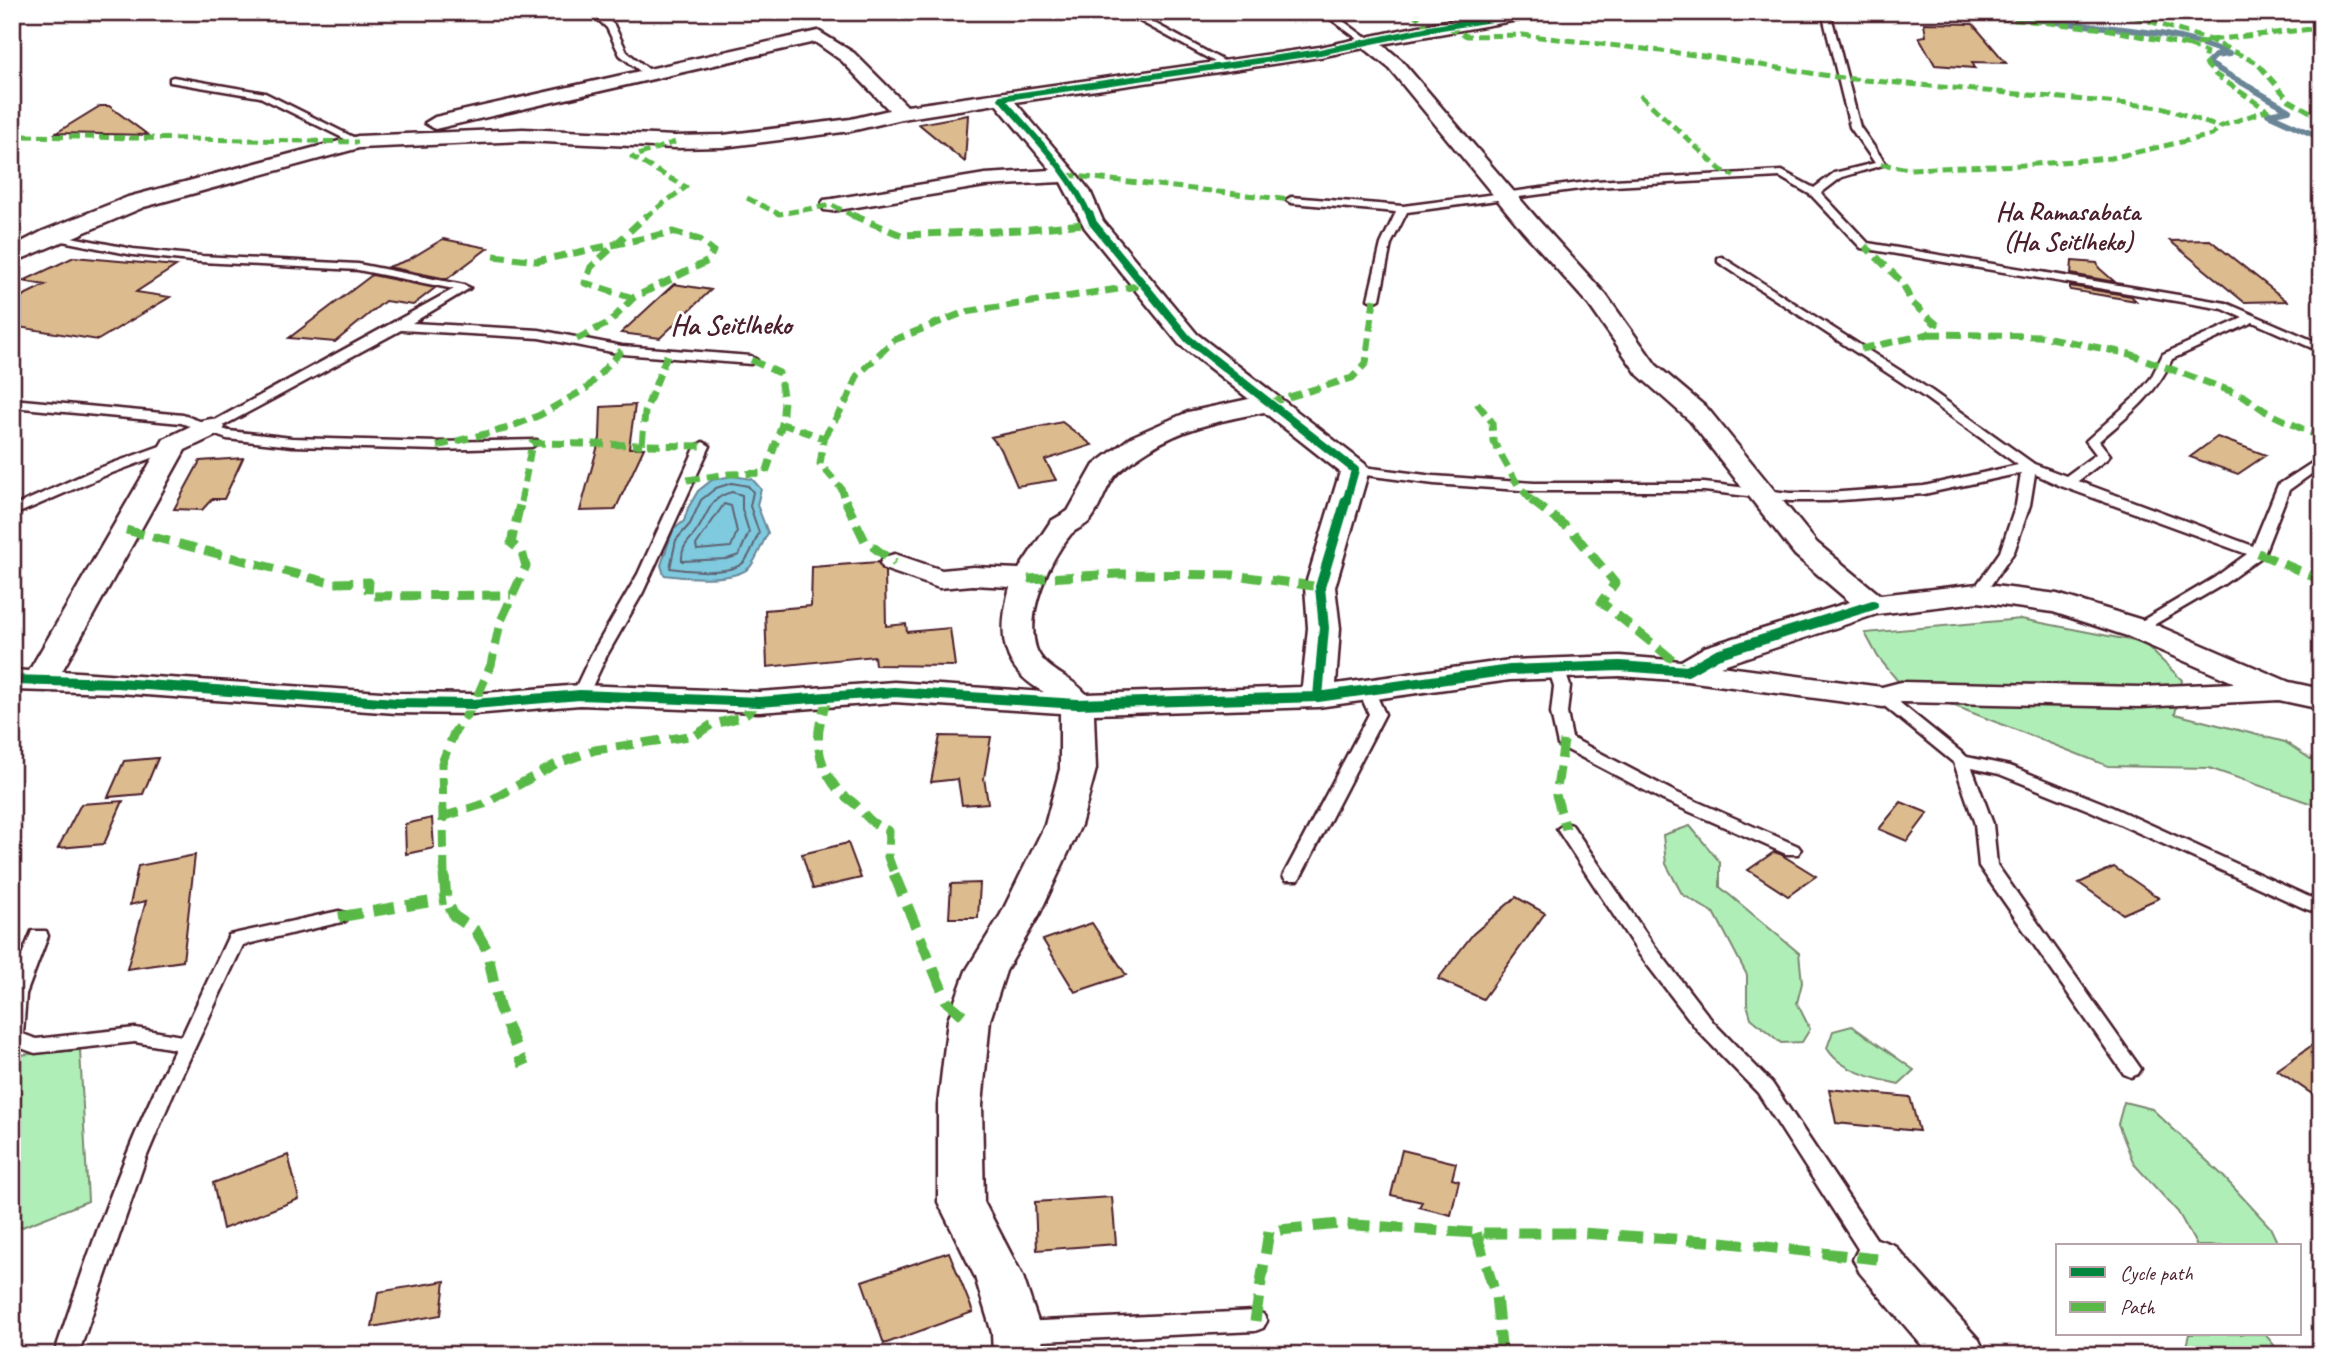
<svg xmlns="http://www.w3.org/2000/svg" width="2333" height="1367" font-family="Caveat,sans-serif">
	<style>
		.green { fill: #afefb7; stroke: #7c8771; stroke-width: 2 }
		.water { fill: #7fcade; stroke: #6a8696; stroke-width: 2 }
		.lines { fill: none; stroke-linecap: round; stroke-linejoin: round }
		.shore { stroke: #5f6373; stroke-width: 2 }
		.stream { stroke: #6a8696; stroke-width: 6 }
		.building { fill: #dcbb8f; stroke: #4a1f2b; stroke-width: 2 }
		.service-casing { stroke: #4a1f2b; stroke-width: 5 }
		.minor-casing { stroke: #4a1f2b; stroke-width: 5 }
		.service { fill: #fff; fill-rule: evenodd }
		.minor { fill: #fff; fill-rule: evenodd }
		.quiet-far3 { stroke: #58b947; stroke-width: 5; stroke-dasharray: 10 5; stroke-linecap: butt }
		.quiet-far2 { stroke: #58b947; stroke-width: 7; stroke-dasharray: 13 7; stroke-linecap: butt }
		.quiet-far1 { stroke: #58b947; stroke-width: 9; stroke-dasharray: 18 9; stroke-linecap: butt }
		.quiet { stroke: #58b947; stroke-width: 11; stroke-dasharray: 23 11; stroke-linecap: butt }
		.cycleway-far2-casing { stroke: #fff; stroke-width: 9 }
		.cycleway-far1-casing { stroke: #fff; stroke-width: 11 }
		.cycleway-casing { stroke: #fff; stroke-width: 15 }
		.cycleway-far2 { stroke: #00873e; stroke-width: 6 }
		.cycleway-far1 { stroke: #00873e; stroke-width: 8 }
		.cycleway { stroke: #00873e; stroke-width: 10 }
		.labels { text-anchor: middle; stroke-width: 6; stroke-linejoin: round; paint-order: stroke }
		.far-neighbourhood-label { font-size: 26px; font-weight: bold; fill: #4a1f2b; stroke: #fff }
		.far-quarter-label { font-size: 28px; font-weight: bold; fill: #4a1f2b; stroke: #fff }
	</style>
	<rect width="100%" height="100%" fill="#fff"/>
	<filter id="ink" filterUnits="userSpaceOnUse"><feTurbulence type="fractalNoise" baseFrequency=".0143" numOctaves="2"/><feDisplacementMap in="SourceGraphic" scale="14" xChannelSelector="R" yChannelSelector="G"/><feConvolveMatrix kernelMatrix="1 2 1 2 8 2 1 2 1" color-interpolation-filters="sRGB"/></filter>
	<g filter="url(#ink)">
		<path class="green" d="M2021,619L2144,643L2182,680L2175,714L2285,742L2321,766V807L2209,768L2108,766L1901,685L1878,657L1865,633Z
			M1690,826L1720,862V887L1799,953L1802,983L1797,1003L1810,1029L1802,1042L1781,1043L1751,1018L1747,1004V975L1715,914L1682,894L1666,864L1663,835Z
			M31,967L19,1055L80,1050L88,1201L12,1231V970Z
			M1852,1026L1914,1070L1899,1084C1875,1079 1839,1070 1827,1048L1833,1031Z
			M2124,1102L2152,1109L2222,1175L2270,1227L2279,1246H2197L2178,1212L2134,1164L2118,1124Z
			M2189,1334H2265L2282,1355H2184Z"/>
		<path class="water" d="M732,476L752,479L761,489L757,505L768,533C762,543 757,559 750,567C735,582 685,578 664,575L661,565L673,530L684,521L688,508L698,491L712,480Z"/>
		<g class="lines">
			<path class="shore" d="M732,483L748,486L753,492L750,506L759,533C754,542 751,556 743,563C729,575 687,571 670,568L676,540L690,524L701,500L716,488Z
				M732,492L742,495V509L749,532L739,555L727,559L682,561C681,546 688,543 696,532C709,514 708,498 732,492Z
				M724,504L731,506L737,532L731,547L697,550L696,545Z"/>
			<path class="stream" d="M2000,12C2075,31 2158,22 2229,54
				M2229,54L2215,56L2208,63L2289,110L2268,114L2321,138"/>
		</g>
		<path class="building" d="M1924,23L1973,24L2006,63L1972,62L1975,68L1935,65L1919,37L1926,36Z
			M100,106H109L148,135L56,133Z
			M968,115L965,162L919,124Z
			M443,239L488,248L447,279L388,267L408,260Z
			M2210,240L2287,301L2244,302L2170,241Z
			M74,257L176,266L136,292L170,297L98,340L12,326V301L45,285L23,281Z
			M2072,261L2097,263L2099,268L2115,282L2071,274Z
			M372,275L435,288L413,305L385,301L335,342L289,338Z
			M674,284L711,290L660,338L621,333Z
			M2070,286L2131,296L2136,301L2070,290Z
			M635,405L629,448H644L615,510L580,511L600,438L601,407Z
			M1062,422L1092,445L1045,460L1056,480L1017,486L1001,449L991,437Z
			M2217,437L2266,455L2238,474L2190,457Z
			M243,458L224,499H212L202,510L174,509L200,461Z
			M878,562L885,572L886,626L906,624L907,632L950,628L955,666L875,665L874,656L767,667L765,610L811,606L812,567Z
			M940,736L991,737L984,778L988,803L962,805L958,779L931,782Z
			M158,758L143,794L108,797L124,761Z
			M123,801L104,844L58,848L81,804Z
			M1901,802L1928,813L1907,841L1879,829Z
			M432,818L434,848L406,854L405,824Z
			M848,843L861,878L813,889L802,854Z
			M1774,852L1780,854L1816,876L1788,896L1748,870Z
			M195,855L183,961L127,969L146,901L130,905L138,866Z
			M2114,867L2159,898L2123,914L2079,883Z
			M980,883L978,918H949L951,884Z
			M1516,897L1545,913L1483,999L1438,979L1473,934Z
			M1092,923L1126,975L1075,992L1043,940Z
			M2321,1039V1100L2277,1070Z
			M1829,1089L1910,1097L1919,1131L1836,1123Z
			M1402,1150L1456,1163L1452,1179L1459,1181L1451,1215L1419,1207L1422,1202L1391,1195Z
			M288,1155L299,1199L223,1229L213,1183Z
			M1112,1197L1116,1244L1037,1250L1035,1202Z
			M949,1252L973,1312L884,1344L862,1281Z
			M445,1281L441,1315L372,1327L378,1292Z"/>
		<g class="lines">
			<defs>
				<path id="service" d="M590,12H599L614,25L627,52L652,72V76H646L620,55L607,28Z
					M1123,12H1134L1233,66L1226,68Z
					M1321,12H1331L1373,43L1366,45Z
					M1822,12H1830L1860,127L1886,164L1842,177L1821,193L1868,243L2226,303L2321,344V352L2253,322L2172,359C2156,395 2128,416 2099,441L2110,455L2108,458L2078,481L2253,546L2278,485L2321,457V467L2289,490L2263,556L2224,584L2138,634L2130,629L2133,626L2214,578L2247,554L2061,486L2035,474L2030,505L2014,552L1983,596L1978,597L1971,593L2000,552L2016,505L2021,473L1924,494L1828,501H1790L1704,491H1534L1434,484L1350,473V467L1355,466L1434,476L1534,483H1704L1790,493H1828L1924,486L2018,465L1924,397L1718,262V258L1722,257L1932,391L2034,464L2066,476L2096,454L2086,441L2137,395L2151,378L2163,354L2243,318L2223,309L1861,248L1811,195L1780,177L1595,187L1407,212L1391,244L1380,299L1374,302L1368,299L1381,244L1396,212L1291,203L1286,200L1291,197L1403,206L1595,181L1782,171L1814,188L1834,173L1875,163L1850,127Z
					M173,77L265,93L363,142L355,144L260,97L170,82V78Z
					M51,233L133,249L201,256L358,264L464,285L470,288L412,323L539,330L622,346L751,356L757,360L751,364L622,354L539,338L401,330L219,428L229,431L292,438L437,442L537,440L538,443L532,447L437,450L292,446L227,439L181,423L12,407V399L183,415L208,424L454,289L358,270L201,262L133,255L47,238V234Z
					M174,441L181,445L179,448L104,476L12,516V507L94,470Z
					M703,442L710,446L643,592L607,655L588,695L580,700L574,698L572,695L591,655L638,574L696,446Z
					M1556,663L1564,668L1570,686L1567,713L1572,738L1675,792L1798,846L1801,850L1798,854H1786L1663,800L1558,745L1551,713L1554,686L1548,668Z
					M1366,685L1374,690L1385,714L1301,876L1298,880H1286L1283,876L1369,714L1358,690Z
					M1883,692L1889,694L1967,757L2010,766L2103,803L2318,901L2321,906L2312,911L2306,909L2091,811L1999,774L1972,768L1993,824L1997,865L2141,1069L2138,1074L2131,1077L2124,1074L1979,866L1975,824L1954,763L1877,700L1875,697Z
					M1566,823L1572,825L1653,944L1713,1022L1772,1083L1885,1252L1888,1259L1885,1266L1877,1268L1869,1266L1758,1093L1699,1032L1639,954L1557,829Z
					M339,911L346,913L348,917L346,921L243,945L173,1094L146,1158L78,1355H54C89,1251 125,1147 175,1049L135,1042L35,1053L12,1045V979L32,931H46L48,936L26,994L23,1034L36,1039L135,1028L182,1036L229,935Z
					M1255,1311L1263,1314L1267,1321L1263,1328L1255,1331L1020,1342L1012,1339L1008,1332L1012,1325L1020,1322Z"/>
				<path id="minor" d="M1501,12H1543L1535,17L1382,44L1401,60L1538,220L1606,295L1656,365L1708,409L1817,543L1880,595L1978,584L2057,594L2149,622L2289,682L2321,689V709L2279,700L2140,707L1902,702L1883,707L1687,681L1620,676L1510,680L1318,707L1094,714L1096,769L1081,825L1039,915L1006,971L990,1020L982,1105L984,1202L1023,1277L1042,1333L1043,1355H993L992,1333L975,1277L938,1202V1105L948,1020L966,971L1001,914L1045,825L1060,769V713L894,702L759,712L580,705L474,714L396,713L118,693L12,690V670L29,671L164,439L201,421L211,419L221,421L225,427L221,433L185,450L62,671L396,693L474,694L580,685L759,692L894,682L1044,692C999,668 998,632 1010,587L973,585L939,588L884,569L880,563L884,557L895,554L942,570L973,567L1019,569L1051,521L1068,511L1094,465L1131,437L1188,412L1249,399L1179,344L1085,228L1061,182L985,186L832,211L824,210L821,205L824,200L832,199L985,174L1051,170L996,104L902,119L851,131L723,147L675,148L523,141L359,148L144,207L12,263V247L43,231L128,197L358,136L523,129L675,136L723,135L851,119L889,110L842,61L815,42L435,129L425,123L435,117L818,31L854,53L907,106L1320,47L1429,24ZM1364,48L1389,68L1522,230L1589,305L1638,375L1690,421L1795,555L1850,602L1705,647L1681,661L1620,656L1510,660L1336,684L1340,628L1335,587L1369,470L1365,464L1197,334L1103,221L1090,191L1074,171L1015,102L1320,57ZM1264,412L1340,472L1305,587L1308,628L1302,687L1086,694C1073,677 1043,670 1036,648C1025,613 1049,560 1071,534C1077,528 1087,526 1092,518C1101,506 1105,489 1115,476C1123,467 1138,457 1149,450C1183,427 1225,420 1264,412ZM1978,602L2053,612L2127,636L2235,683L2140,687L1901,682L1882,687L1720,666L1877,614Z
					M1877,1239L1894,1245L1979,1340L1986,1355H1930L1860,1273L1853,1259L1860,1245Z"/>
			</defs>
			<use href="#service" class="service-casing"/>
			<use href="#minor" class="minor-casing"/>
			<use href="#service" class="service"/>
			<use href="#minor" class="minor"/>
			<path class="quiet-far3" d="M1412,12L1429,29
				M1909,12L2031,21L2032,12
				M2120,12L2210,40L2257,63L2289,100L2321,118
				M2031,21L2105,29L2190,46
				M1448,27L1467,36L1523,35L1704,56L1842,78L2162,107L2219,127
				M1640,95L1721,170L1734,176
				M24,136L358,142
				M1881,164L1909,169L2023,165L2111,158L2212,135L2219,127L2267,110L2216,75L2204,62L2206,52L2190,46L2210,40L2321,28
				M1067,175L1291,200
				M747,198L779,214L832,205L855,217
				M645,217L686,187L632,157L675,142"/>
			<path class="quiet-far2" d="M852,215L901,235L1020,230L1093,223
				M494,256L537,261L673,232L700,240L713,251L708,261L633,298L610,322L573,341
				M633,298L585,283L591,267L647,215
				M1929,334L2040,336L2130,354L2244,396L2265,411L2321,438
				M1861,349L1929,334L1936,324L1911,302L1903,283L1865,246
				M667,355L645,412L642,445L703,446
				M751,360L779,373L784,401L782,424L824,438L820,464L841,488L846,502
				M1269,403L1352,378L1366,363L1374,299
				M1477,403L1492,422L1493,441L1518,485L1533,502
				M824,438L847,400L857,376L894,340L965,312L1145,285
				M437,446L505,429L540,415L587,388L622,350
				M687,480L729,474L766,473L782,424
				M521,502L532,443L642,445"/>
			<path class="quiet-far1" d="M845,500L865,541L895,563
				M1531,500L1572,531L1615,583L1601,602L1683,668
				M126,530L331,583L369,582L368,596L511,595
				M2258,553L2321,580
				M1028,579L1118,574L1234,575L1320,587
				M829,696C814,731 813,758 838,790C844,797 853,801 859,808C872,823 870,822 889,831L888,857L895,876
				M1564,741L1556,795L1566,829
				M442,817L484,804L556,764L595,750L696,735L711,725L742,717L759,702
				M444,876L442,763L454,733L474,704L491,665L500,623L526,566L522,552L511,543L521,500"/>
			<path class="quiet" d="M444,874L446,899L454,916L476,931L487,950L499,1007L524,1066
				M894,874L947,1002L969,1020
				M339,917L446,899
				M1476,1233L1496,1296L1502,1355
				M1255,1321L1269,1231L1340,1224L1476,1233H1580L1721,1242L1877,1259"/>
			<defs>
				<path id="cycleway-far2" d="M1090,217C1070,171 1033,136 1001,98L1320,52L1429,29L1535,12"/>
				<path id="cycleway-far1" d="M1090,215L1093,223L1188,339L1355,470L1346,502"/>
				<path id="cycleway" d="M12,680L118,683L396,703L474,704L580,695L759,702L894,692L1077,704L1318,697L1510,670L1620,666L1687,671L1717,654L1873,605
					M1318,697L1324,628L1320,587L1346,500"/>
			</defs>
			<use href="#cycleway-far2" class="cycleway-far2-casing"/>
			<use href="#cycleway-far1" class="cycleway-far1-casing"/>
			<use href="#cycleway" class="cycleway-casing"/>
			<use href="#cycleway-far2" class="cycleway-far2"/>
			<use href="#cycleway-far1" class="cycleway-far1"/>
			<use href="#cycleway" class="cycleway"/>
		</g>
	</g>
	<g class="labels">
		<g class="far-neighbourhood-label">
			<text x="2068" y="220">Ha Ramasabata<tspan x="2068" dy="30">(Ha Seitlheko)</tspan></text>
		</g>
		<g class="far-quarter-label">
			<text x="731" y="334">Ha Seitlheko</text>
		</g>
	</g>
	<rect width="2333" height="1367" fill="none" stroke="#fff" stroke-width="42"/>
	<rect x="21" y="21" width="2291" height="1325" fill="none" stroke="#4a1f2b" stroke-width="2.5" filter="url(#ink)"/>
	<rect x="2056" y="1244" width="245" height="91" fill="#ffffff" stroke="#b7a5aa" stroke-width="2"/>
	<rect x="2070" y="1267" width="35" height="10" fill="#00873e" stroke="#b7a5aa" stroke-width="2"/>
	<text x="2120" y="1280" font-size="21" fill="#4a1f2b">Cycle path</text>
	<rect x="2070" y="1302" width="35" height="10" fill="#58b947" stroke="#b7a5aa" stroke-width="2"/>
	<text x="2120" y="1314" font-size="21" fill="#4a1f2b">Path</text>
</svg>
